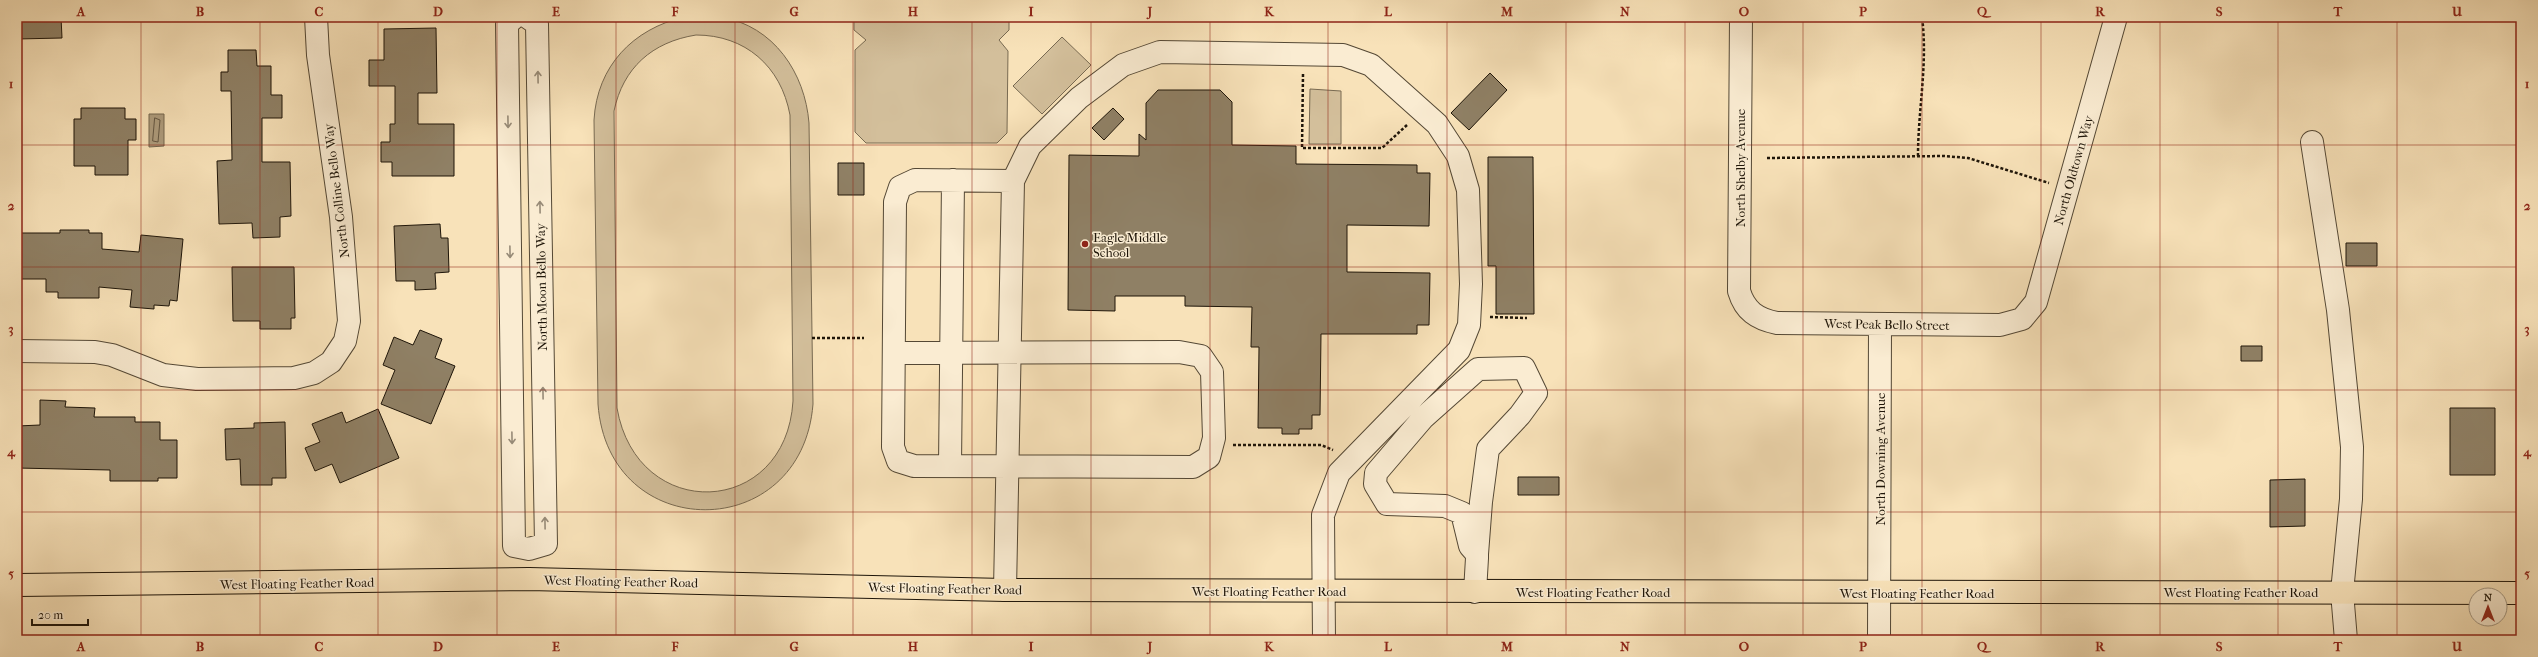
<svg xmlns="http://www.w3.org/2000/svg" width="2538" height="657" font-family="'IM FELL French Canon',serif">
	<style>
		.green { fill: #d3bf9b; stroke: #786a52; fill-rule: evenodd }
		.water { fill: #ae9c7d; stroke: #74664f }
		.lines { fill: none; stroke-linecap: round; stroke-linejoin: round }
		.shore { stroke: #665843; stroke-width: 1 }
		.building { fill: #8f8065; stroke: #1e1509 }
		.minor-casing { stroke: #544835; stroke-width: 24 }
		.major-casing { stroke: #1e1509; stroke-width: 24 }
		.path { stroke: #1e1509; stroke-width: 2.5; stroke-dasharray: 3 2; stroke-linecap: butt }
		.minor { stroke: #faecd2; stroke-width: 22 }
		.major { stroke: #f8e2b9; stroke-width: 22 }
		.oneway { stroke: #978b78 }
		.grid { fill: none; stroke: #8f2418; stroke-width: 1; stroke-opacity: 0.55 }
		.poi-dot { fill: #8f2418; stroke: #faecd2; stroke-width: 1.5 }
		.labels { text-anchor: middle; stroke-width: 3; stroke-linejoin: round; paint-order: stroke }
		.street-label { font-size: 13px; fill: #1e1509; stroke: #faecd2 }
		.poi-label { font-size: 13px; fill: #1e1509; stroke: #faecd2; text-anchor: start }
		.neatline { fill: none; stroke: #8f2418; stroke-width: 1.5 }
		.grid-label { font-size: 13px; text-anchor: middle; font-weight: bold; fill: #8f2418 }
	</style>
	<rect width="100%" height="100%" fill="#f8e2b9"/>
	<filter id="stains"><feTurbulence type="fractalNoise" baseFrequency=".005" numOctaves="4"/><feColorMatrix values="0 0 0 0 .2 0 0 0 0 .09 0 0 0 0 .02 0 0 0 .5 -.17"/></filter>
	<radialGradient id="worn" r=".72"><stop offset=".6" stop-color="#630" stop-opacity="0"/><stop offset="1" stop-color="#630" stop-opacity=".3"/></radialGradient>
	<path class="green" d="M684,17C696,17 709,15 721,17C774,26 805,73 809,123L813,404C802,545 608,545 598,404L594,120C597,66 633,29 684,17ZM696,35C745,35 781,66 790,115L793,401C786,518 637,524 617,408L614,111C623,68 652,42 696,35Z
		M854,17H1009V30L999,40L1008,51L1007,133L997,143H866L855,132V50L866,40L854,30Z
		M1062,37L1091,65L1042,114L1013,86Z
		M1310,89L1341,91V144H1309Z"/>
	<path class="water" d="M149,114H164V146L149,147Z"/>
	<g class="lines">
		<path class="shore" d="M155,118L160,120L158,142L153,141Z"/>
	</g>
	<path class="building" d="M17,17H61L62,38L17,39Z
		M436,28L437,93H418V124H454V176H392V162H381V142H390V124H395V86H369V60H384V29Z
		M228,50H256L257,66H271V95H282V118H262V162H290L291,216L280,217V237L253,238L252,223L219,224L217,161L232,160L231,91H221V72H228Z
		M1490,73L1507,90L1469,130L1451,113Z
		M1158,90H1220L1232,102V145L1296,146V164L1417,165V173H1430L1429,226L1347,225V272L1430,273L1429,325H1417V334H1321L1320,415H1312V429H1299V434H1282V428H1258L1259,347H1251L1252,307L1185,306V296H1115V311L1068,310L1069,155L1139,156V134L1146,140V103Z
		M81,108H125V119H136V140H128V175H95V166H74V119H81Z
		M1113,108L1124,119L1104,140L1092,128Z
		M1488,157H1533L1534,314H1496V266H1488Z
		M838,163H864V195H838Z
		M440,224L441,238H448L449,272L435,273L436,289L415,290V281H396L394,226Z
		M60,230H89V233H102V249L139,252L141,235L183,239L177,301L170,300L169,306L154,305V309L130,307L132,290L99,287V298H58V292H46V279H17V233H60Z
		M2346,243H2377V266H2346Z
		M232,267H294L295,318H291V329H260V321H233Z
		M420,330L442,339L435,358L455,366L431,424L381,404L395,370L383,365L394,337L413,345Z
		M2241,346H2262V361H2241Z
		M40,400L66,401L65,407L95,408L94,417H135V422H160V440H177V478H158V481H110V470L17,468V426L40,425Z
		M2450,408H2495V475H2450Z
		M378,409L399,458L340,483L332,464L315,471L305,448L320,442L312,424L342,412L346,423Z
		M285,422L286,478H272V485H241L240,459L226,460L225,429L254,428V423Z
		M1518,477H1559V495H1518Z
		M2305,479V526L2270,527V480Z"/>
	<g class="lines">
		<defs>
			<path id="minor" d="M515,17L507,24L514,546L529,549L546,544L537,24L527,17
				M1741,17L1739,291C1745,311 1757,319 1777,323L2000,325L2022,319L2036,302L2116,17
				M2312,142L2338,310L2352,447L2351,499L2342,592L2346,640
				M17,351L95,352L112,355L163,375L197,379L294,378L314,373L331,362L345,341L349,321L341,217L318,55L316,17
				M894,353L1179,352L1201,356L1212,372L1214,438L1209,457L1193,467L914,466L898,461L893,447L895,202L900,187L915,180L1013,181
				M950,466L953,180
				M1005,590L1013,181L1030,146L1079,98L1123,65L1160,52L1343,55L1371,65L1437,124L1458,156L1468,190L1471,284L1469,325L1459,350L1339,473L1323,515L1324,640
				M1475,592L1477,558V554L1481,502L1488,449L1520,415L1536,393L1524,368L1478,369L1423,418L1376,473L1375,484L1387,504L1445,506L1462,513L1470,546L1477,554
				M1879,640L1880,324"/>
			<path id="major" d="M17,585L529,579L1005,590L2521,593"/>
		</defs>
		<use href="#minor" class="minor-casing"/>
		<use href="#major" class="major-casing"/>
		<path class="path" d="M1303,74L1302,148H1382L1407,125
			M1918,156C1918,109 1928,64 1922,17
			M1767,158L1944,156L1968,158L2049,183
			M1490,317L1527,318
			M812,338H864
			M1233,445H1321L1333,450"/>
		<use href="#minor" class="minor"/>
		<use href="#major" class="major"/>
	</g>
	<defs><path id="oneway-shaft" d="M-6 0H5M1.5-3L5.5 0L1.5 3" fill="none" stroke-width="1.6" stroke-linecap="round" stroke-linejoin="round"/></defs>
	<g class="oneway">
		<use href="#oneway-shaft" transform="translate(538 77) rotate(-91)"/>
		<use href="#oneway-shaft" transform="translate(508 122) rotate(89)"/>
		<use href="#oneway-shaft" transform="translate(540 207) rotate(-91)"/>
		<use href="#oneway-shaft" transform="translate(510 252) rotate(89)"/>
		<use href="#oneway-shaft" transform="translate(543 393) rotate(-91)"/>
		<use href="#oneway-shaft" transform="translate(512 438) rotate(89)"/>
		<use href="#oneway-shaft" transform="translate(545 523) rotate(-91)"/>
	</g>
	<path class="grid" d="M141,17V640M260,17V640M378,17V640M497,17V640M616,17V640M735,17V640M853,17V640M972,17V640M1091,17V640M1210,17V640M1328,17V640M1447,17V640M1566,17V640M1685,17V640M1803,17V640M1922,17V640M2041,17V640M2160,17V640M2278,17V640M2397,17V640M17,145H2521M17,267H2521M17,390H2521M17,512H2521"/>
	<circle class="poi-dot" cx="1085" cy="244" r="4"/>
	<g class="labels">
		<g class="street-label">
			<text transform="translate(1740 168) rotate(-90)" y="5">North Shelby Avenue</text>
			<text transform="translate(2073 170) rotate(-74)" y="5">North Oldtown Way</text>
			<text transform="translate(336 191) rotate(-97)" y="5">North Colline Bello Way</text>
			<text transform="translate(541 287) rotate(-91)" y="5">North Moon Bello Way</text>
			<text transform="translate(1887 324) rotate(1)" y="5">West Peak Bello Street</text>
			<text transform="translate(1880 459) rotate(-90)" y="5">North Downing Avenue</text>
			<text transform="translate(621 581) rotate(1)" y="5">West Floating Feather Road</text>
			<text transform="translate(297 583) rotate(-1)" y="5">West Floating Feather Road</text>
			<text transform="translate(945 588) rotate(1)" y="5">West Floating Feather Road</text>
			<text x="1269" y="596">West Floating Feather Road</text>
			<text x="1593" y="597">West Floating Feather Road</text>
			<text x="2241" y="597">West Floating Feather Road</text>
			<text x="1917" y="598">West Floating Feather Road</text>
		</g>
		<g class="poi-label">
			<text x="1093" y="242">Eagle Middle<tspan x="1093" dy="15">School</tspan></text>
		</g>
	</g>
	<rect width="2538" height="657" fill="none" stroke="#f8e2b9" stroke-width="44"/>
	<g transform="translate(2488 607)"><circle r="19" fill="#faecd2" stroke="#a29682"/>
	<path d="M0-3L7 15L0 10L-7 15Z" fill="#8f2418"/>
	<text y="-6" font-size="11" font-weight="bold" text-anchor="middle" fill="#1e1509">N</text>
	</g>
	<path d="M32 619v6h56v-6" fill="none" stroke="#1e1509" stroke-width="2"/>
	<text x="38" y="619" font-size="12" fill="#1e1509" stroke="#faecd2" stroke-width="3" paint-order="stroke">20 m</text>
	<rect x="22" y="22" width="2494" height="613" class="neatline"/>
	<g class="grid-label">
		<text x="81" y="16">A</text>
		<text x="200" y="16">B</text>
		<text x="319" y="16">C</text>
		<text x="438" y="16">D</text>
		<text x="556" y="16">E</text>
		<text x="675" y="16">F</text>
		<text x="794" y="16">G</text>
		<text x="913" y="16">H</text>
		<text x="1031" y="16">I</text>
		<text x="1150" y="16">J</text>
		<text x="1269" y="16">K</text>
		<text x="1388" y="16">L</text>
		<text x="1507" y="16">M</text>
		<text x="1625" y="16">N</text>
		<text x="1744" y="16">O</text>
		<text x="1863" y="16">P</text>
		<text x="1982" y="16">Q</text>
		<text x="2100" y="16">R</text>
		<text x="2219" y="16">S</text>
		<text x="2338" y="16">T</text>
		<text x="2457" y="16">U</text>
		<text x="11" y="88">1</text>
		<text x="2527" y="88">1</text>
		<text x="11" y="210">2</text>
		<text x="2527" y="210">2</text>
		<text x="11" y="333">3</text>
		<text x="2527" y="333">3</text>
		<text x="11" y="456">4</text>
		<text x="2527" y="456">4</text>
		<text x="11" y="578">5</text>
		<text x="2527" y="578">5</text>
		<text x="81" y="651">A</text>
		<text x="200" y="651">B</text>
		<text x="319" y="651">C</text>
		<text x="438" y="651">D</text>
		<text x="556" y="651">E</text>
		<text x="675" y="651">F</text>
		<text x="794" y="651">G</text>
		<text x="913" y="651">H</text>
		<text x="1031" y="651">I</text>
		<text x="1150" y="651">J</text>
		<text x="1269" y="651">K</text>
		<text x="1388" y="651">L</text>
		<text x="1507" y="651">M</text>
		<text x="1625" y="651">N</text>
		<text x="1744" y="651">O</text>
		<text x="1863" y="651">P</text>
		<text x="1982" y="651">Q</text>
		<text x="2100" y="651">R</text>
		<text x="2219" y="651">S</text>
		<text x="2338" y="651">T</text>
		<text x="2457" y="651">U</text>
	</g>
	<rect width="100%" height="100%" filter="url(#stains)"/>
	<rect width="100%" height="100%" fill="url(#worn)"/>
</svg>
